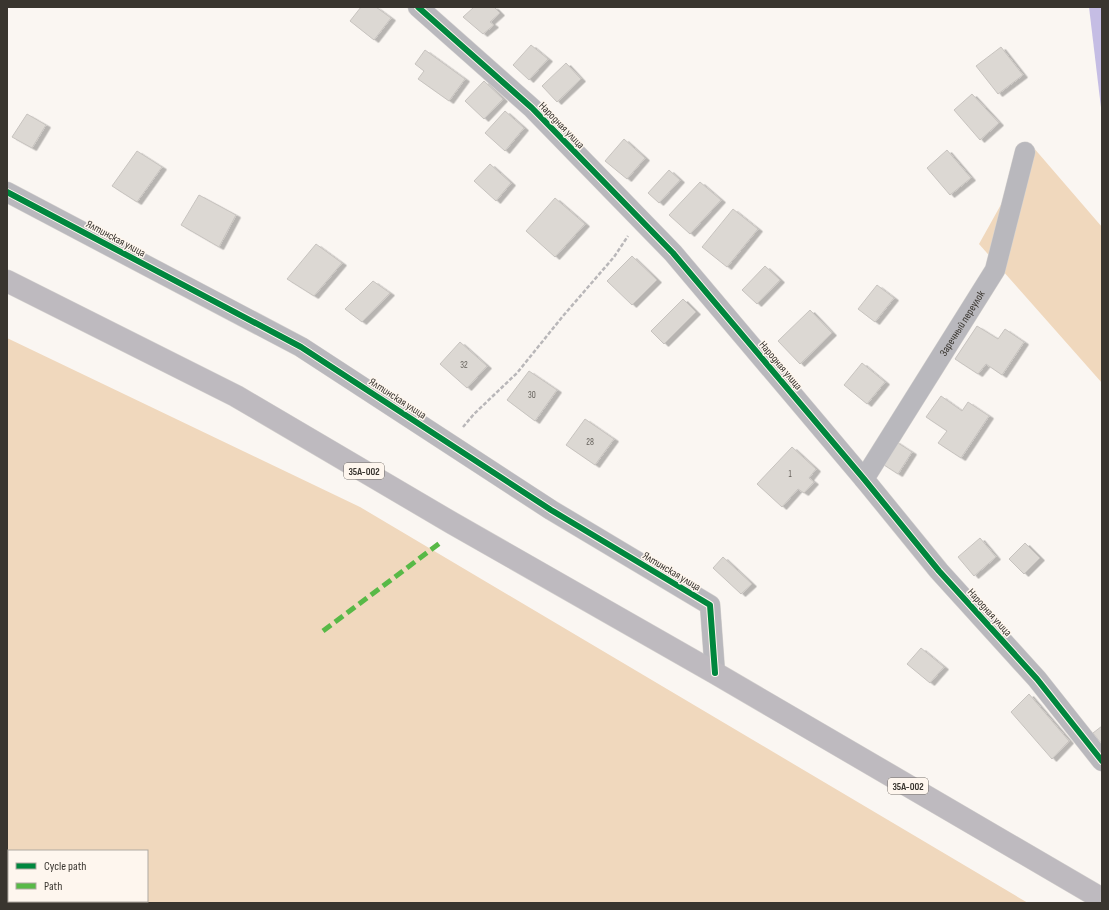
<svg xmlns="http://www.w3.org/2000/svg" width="1109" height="910" font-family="'Sofia Sans Condensed',sans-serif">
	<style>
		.green { fill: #f0d8bd; fill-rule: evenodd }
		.water { fill: #c5bde4 }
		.building { fill: #dcd8d3; stroke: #c7c3bf; filter: url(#shadow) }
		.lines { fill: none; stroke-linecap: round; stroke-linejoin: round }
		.minor-casing { stroke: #d6d3d0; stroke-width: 21 }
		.primary-casing { stroke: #d6d3d0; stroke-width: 23 }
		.path { stroke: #b9b7b9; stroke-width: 2.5; stroke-dasharray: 4 2; stroke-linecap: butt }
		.minor { stroke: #b9b8bd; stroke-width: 20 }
		.primary { stroke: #bebabf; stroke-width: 22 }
		.quiet { stroke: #58b947; stroke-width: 5; stroke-dasharray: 10 5; stroke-linecap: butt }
		.cycleway-casing { stroke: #fef6ee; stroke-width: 8 }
		.cycleway { stroke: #00873e; stroke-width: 6 }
		.labels { text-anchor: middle; stroke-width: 3; stroke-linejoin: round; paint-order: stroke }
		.number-label { font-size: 9px; fill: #625e58 }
		.shield { fill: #fef6ee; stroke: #746f68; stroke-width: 1 }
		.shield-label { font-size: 10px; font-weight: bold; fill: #39352f }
		.street-label { font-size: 11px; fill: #39352f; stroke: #fef6ee }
	</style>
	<defs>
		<filter id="shadow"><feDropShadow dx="4.5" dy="2.5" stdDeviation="0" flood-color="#0004"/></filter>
	</defs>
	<rect width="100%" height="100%" fill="#faf6f2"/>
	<path class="green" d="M1033,147L1102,227V383L979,244Z
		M7,338L360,507L1028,903H7ZM9,851H147V901H9Z"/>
	<path class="water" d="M1089,7H1102V116Z"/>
	<path class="building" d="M361,7H376L391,18L374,40L350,21Z
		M474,7H494L500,13L490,22L494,25L483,34L463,17Z
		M531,45L548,59L529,80L513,65Z
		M1001,47L1023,75L998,94L976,66Z
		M425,50L465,79L449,101L418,79L424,71L415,64Z
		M566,63L581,79L557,102L542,86Z
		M484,81L503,99L484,119L465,101Z
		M972,94L999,123L980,140L954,110Z
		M505,111L524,128L505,151L485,133Z
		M27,114L46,125L32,148L12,137Z
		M624,139L645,158L627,179L605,161Z
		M947,150L971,178L950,195L927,168Z
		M137,151L162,167L137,202L112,186Z
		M490,164L511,183L496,201L474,181Z
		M669,170L680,180L659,203L648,193Z
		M700,182L721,200L690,234L669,215Z
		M199,195L236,215L219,247L181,225Z
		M555,198L585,224L555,257L526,231Z
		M733,209L758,229L727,267L702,247Z
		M316,244L342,263L314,296L287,279Z
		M632,256L657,280L632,305L607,281Z
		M765,266L780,280L757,304L742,290Z
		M373,281L390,293L362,322L345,309Z
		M877,285L894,298L875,322L858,309Z
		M683,299L696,312L664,344L651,331Z
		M810,310L832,333L800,364L778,341Z
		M977,326L998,339L1005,329L1024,342L1002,375L986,364L978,374L955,359Z
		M460,342L487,366L467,388L440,364Z
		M862,363L885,382L867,404L844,385Z
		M529,371L557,390L535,421L507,400Z
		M941,396L962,411L968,402L989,416L961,458L938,443L947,431L926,417Z
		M585,419L614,439L595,465L566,445Z
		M895,441L912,452L898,474L881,463Z
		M792,447L816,469L809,478L814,482L804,493L798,489L782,507L757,484Z
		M980,538L996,557L974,576L958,557Z
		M1025,543L1040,558L1024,574L1009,559Z
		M723,557L752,584L741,594L713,568Z
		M921,648L944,667L930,683L907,664Z
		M1029,694L1069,741L1052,759L1011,712Z
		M1102,726V744L1093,733Z"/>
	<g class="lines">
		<defs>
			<g id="minor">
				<path d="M418,7L532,108L673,253L864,479L939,571L1037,679L1102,761"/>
				<path d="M7,192L301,347L551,510L710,605L715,673"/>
				<path id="s1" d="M864,479L995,270L1025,152"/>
			</g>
			<path id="primary" d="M7,281L236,396L452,523L715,673L1102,899"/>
		</defs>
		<use href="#minor" class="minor-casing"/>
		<use href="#primary" class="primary-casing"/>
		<path class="path" d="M463,427L474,414L517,373L563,316L614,257L628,236"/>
		<use href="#minor" class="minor"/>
		<use href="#primary" class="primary"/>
		<path class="quiet" d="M323,631L440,543"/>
		<defs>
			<path id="cycleway" d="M418,7L532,108L673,253L864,479L939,571L1037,679L1102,761
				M7,192L301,347L551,510L710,605L715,673"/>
		</defs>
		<use href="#cycleway" class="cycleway-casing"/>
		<use href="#cycleway" class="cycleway"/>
	</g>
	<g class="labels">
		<g class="number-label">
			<text x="464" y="368">32</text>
			<text x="532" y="398">30</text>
			<text x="590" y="445">28</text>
			<text x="790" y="477">1</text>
		</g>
		<g class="shield">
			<rect x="344" y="463" width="40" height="16" rx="3"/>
			<rect x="888" y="778" width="40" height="16" rx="3"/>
		</g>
		<g class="shield-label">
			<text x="364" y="475">35А-002</text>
			<text x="908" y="790">35А-002</text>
		</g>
		<g class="street-label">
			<text transform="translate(562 125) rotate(46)" y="4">Народная улица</text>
			<text transform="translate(116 238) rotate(28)" y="4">Ялтинская улица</text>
			<text dy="4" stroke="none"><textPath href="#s1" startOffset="184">Заречный переулок</textPath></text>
			<text transform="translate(781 365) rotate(50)" y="4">Народная улица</text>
			<text transform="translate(398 398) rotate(33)" y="4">Ялтинская улица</text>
			<text transform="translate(672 571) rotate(31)" y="4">Ялтинская улица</text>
			<text transform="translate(990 612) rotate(48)" y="4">Народная улица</text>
		</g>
	</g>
	<rect width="1109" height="910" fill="none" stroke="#39352f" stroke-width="16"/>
	<rect x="8" y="850" width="140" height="52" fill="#fef6ee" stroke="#afa9a2"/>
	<rect x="16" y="863" width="20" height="6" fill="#00873e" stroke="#afa9a2"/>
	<text x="44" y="870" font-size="12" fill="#39352f">Cycle path</text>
	<rect x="16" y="883" width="20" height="6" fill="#58b947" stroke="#afa9a2"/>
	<text x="44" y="890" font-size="12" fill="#39352f">Path</text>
</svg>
